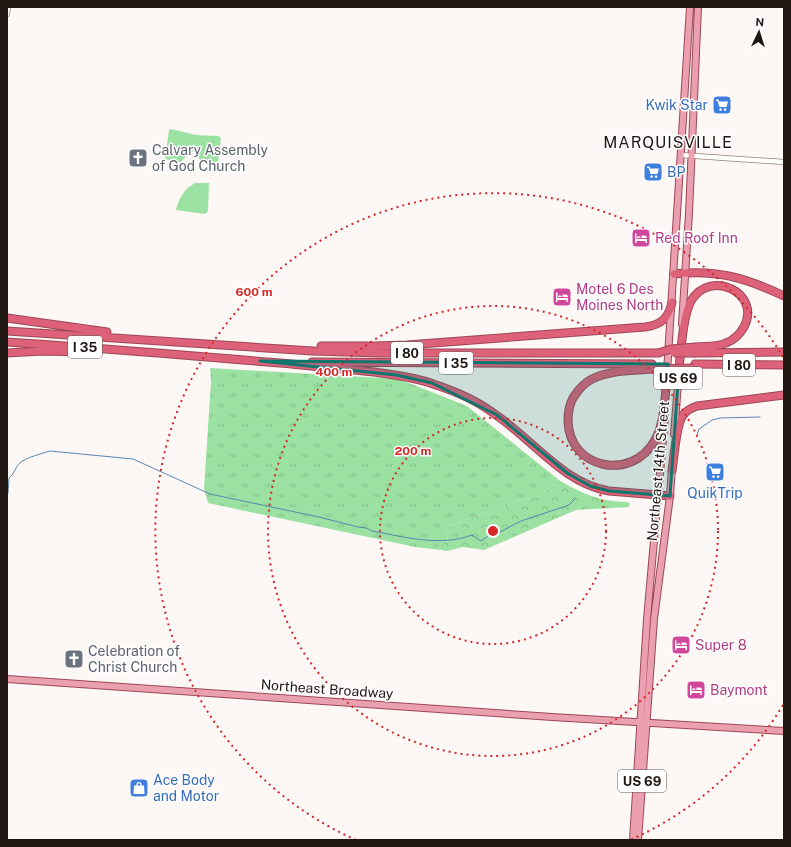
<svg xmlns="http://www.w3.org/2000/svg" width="791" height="847" font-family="'Public Sans',sans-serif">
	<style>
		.grass { fill: url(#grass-tufts) }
		.forest { fill: url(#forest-crowns) }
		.pitch { fill: #9be1a2 }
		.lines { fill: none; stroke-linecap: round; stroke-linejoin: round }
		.stream { stroke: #5887b1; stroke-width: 1 }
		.minor-casing { stroke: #988073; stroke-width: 6 }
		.major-casing { stroke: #9c4756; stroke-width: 8 }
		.highway-casing { stroke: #9c4756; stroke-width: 9 }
		.minor { stroke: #fff; stroke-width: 4.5 }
		.major { stroke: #eba0af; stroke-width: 6 }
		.highway { stroke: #de617a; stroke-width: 7 }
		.highway-bridge-casing { stroke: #9c4756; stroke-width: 9; stroke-linecap: butt }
		.highway-bridge { stroke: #de617a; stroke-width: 7 }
		.marked { fill: #0f766e; fill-opacity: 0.2; stroke: #0f766e; stroke-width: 3; stroke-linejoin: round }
		.ring { fill: none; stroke: #d62828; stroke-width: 2; stroke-dasharray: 2 4 }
		.labels { text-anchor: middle; stroke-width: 3; stroke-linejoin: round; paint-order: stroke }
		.shield { fill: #fff; stroke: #635d59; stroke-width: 1 }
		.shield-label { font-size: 13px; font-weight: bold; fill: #201712 }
		.shop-label { font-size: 14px; fill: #366cbe; stroke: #fff; text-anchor: start }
		.worship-label { font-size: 14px; fill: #5b616d; stroke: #fff; text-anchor: start }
		.hotel-label { font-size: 14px; fill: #b23c85; stroke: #fff; text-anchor: start }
		.street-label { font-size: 14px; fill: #201712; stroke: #fff }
		.quarter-label { font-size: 16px; letter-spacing: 1px; fill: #201712; stroke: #fff }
		.centre { fill: #d62828; stroke: #fff; stroke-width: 2 }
		.ring-label { font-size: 12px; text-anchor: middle; font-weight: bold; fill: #d62828; stroke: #fff; stroke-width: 3; stroke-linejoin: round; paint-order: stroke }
	</style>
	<defs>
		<pattern id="grass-tufts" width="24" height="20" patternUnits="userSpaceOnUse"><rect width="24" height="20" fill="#9be1a2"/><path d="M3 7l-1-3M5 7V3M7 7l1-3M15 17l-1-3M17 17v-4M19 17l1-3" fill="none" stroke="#85c08a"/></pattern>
		<pattern id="forest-crowns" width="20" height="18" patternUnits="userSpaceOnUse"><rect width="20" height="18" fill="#9be1a2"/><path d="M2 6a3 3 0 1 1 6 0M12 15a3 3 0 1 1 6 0" fill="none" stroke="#85c08a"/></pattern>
	</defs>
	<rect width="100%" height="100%" fill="#fdf7f5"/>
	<path class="grass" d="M210,368L399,379L467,406L559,480L538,497L516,501L509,504L505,510L500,512H486L447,527L446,533L448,540L439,546L441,550L415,547L208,503L204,488L211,382Z"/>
	<path class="forest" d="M559,480C580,493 602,502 627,502L630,503L629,507L576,510L484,550L463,547L447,551L441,550L439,546L448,540L446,533L447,527L486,512H500L505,510L509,504L516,501L538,497Z"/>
	<path class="pitch" d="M171,129L196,135L218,136L221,138L218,163L200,160L194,150L180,162L165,159L169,130Z
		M195,183H209L208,211L205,214L176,210C179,198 184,189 195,183Z"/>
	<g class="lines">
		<path class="stream" d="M697,435L699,429L712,420L720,418L760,417
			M8,493L9,478C15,473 15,467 20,463C24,458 44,453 50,451L133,459L210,494L319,517L358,527L366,528L372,531C405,537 440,547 472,535L481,541L492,533H498L521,521L569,505L575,499"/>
		<defs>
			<path id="minor" d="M7,14L8,7
				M681,155L784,162"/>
			<path id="major" d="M682,324L689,213L698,7
				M667,372L690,7
				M674,434L679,372
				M7,679L552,717L784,731
				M633,840L647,619L665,417
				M638,840L654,619L670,496L672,467"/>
			<path id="highway" d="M674,274C717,269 746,278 784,296
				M7,318L107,332
				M7,331L313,351L380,353H658
				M7,342C102,348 196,356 291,364C319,367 346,369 374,372C394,375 415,377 433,384C455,391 478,401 496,415C533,440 563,483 609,491L670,496
				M321,346H375L407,345L645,327C661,325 669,318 672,302
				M7,353L42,351L83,352
				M696,353L784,352
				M312,362L652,364
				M695,364L784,365
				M652,369C632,371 610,370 592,379C584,383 578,390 573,398C569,405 568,413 568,421C569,469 632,482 655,440C665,423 665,395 667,375
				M678,376C681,356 682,318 691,301C710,268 762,293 744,327C740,334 734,340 726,343C717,347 706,346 696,347
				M672,471C674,458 676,427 682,417C685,411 691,408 697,406L784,395"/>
		</defs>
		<use href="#minor" class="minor-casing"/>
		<use href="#major" class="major-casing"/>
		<use href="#highway" class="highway-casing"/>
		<use href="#minor" class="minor"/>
		<use href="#major" class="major"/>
		<use href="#highway" class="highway"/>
		<defs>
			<path id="highway-bridge" d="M658,353L671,349L696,347
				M674,353H696
				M652,369L694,368"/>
		</defs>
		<use href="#highway-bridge" class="highway-bridge-casing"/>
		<use href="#highway-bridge" class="highway-bridge"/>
	</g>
	<path class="marked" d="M260,361L668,364V369H679L670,496L609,491L590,486L567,473L497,415L432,383L396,375Z"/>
	<g class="ring">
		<circle cx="493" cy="531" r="113"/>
		<circle cx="493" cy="531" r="225"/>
		<path d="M783 705A338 338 0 0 1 630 840M356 840A338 338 0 1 1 783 357"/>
	</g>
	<defs>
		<symbol id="supermarket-square" viewBox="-11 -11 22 22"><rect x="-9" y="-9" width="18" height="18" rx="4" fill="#3f7fe0" stroke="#fff"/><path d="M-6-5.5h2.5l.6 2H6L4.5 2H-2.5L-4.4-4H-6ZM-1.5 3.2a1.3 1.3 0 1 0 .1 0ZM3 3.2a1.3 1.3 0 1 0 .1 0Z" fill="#fff"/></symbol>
		<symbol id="church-square" viewBox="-11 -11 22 22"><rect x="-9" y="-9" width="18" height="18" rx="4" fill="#6b7280" stroke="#fff"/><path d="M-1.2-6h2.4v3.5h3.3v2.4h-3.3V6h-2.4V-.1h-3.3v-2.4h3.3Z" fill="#fff"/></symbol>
		<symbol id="hotel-square" viewBox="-11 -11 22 22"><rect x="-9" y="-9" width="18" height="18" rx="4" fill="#d1479c" stroke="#fff"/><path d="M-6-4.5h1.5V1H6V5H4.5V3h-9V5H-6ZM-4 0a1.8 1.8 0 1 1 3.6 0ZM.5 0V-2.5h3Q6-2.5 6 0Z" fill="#fff"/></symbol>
		<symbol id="shop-square" viewBox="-11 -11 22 22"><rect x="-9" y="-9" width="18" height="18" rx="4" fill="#3f7fe0" stroke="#fff"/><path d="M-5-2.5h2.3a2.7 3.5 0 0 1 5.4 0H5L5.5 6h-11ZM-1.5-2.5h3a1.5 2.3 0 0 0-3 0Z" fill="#fff"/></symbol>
	</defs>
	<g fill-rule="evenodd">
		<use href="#supermarket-square" x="711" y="94" width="22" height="22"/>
		<use href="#church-square" x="127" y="147" width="22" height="22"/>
		<use href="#supermarket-square" x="642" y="161" width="22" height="22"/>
		<use href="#hotel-square" x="630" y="227" width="22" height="22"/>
		<use href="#hotel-square" x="551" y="286" width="22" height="22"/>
		<use href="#supermarket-square" x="704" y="461" width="22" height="22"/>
		<use href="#hotel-square" x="670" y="634" width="22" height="22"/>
		<use href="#church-square" x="63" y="648" width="22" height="22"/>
		<use href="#hotel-square" x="685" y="679" width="22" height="22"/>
		<use href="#shop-square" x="128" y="777" width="22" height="22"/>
	</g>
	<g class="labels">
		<g class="shield">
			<rect x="68" y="336" width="34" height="22" rx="3"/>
			<rect x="391" y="342" width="32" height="22" rx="3"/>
			<rect x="439" y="352" width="34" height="22" rx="3"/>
			<rect x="723" y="354" width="32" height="22" rx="3"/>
			<rect x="654" y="367" width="48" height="22" rx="3"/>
			<rect x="618" y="770" width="48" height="22" rx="3"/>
		</g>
		<g class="shield-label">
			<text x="85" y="352">I 35</text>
			<text x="407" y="358">I 80</text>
			<text x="456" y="368">I 35</text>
			<text x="739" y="370">I 80</text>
			<text x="678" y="383">US 69</text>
			<text x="642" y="786">US 69</text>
		</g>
		<g class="shop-label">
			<text x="708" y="110" text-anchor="end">Kwik Star</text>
			<text x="667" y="177">BP</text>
			<text x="715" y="498" text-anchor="middle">QuikTrip</text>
			<text x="153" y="785">Ace Body<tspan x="153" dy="16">and Motor</tspan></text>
		</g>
		<g class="worship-label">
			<text x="152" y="155">Calvary Assembly<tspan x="152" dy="16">of God Church</tspan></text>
			<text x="88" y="656">Celebration of<tspan x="88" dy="16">Christ Church</tspan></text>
		</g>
		<g class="hotel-label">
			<text x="655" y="243">Red Roof Inn</text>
			<text x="576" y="294">Motel 6 Des<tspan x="576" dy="16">Moines North</tspan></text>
			<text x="695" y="650">Super 8</text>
			<text x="710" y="695">Baymont</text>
		</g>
		<g class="street-label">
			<text transform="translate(658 471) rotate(-85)" y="5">Northeast 14th Street</text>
			<text transform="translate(327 689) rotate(4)" y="5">Northeast Broadway</text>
		</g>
		<g class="quarter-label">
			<text x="668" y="148">MARQUISVILLE</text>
		</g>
	</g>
	<circle cx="493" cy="531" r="6" class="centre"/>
	<g class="ring-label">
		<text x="254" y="296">600 m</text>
		<text x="334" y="376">400 m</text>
		<text x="413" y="455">200 m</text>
	</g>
	<rect width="791" height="847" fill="none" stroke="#201712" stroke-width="16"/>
	<g transform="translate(759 32) rotate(4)" stroke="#ffffff" stroke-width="3" paint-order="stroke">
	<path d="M0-3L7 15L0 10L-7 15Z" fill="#201712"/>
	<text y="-6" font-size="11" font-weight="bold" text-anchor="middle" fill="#201712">N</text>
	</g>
</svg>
